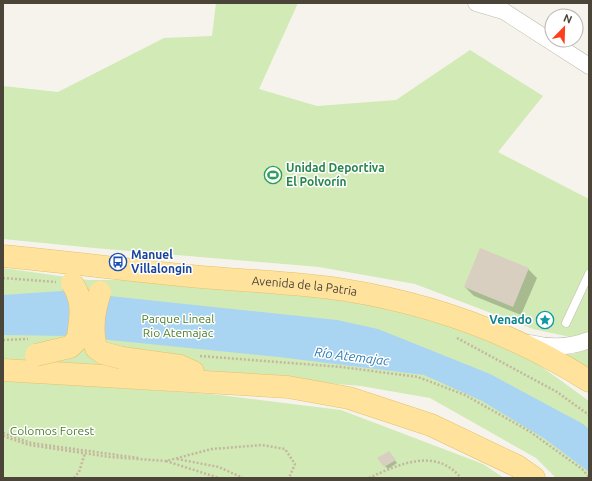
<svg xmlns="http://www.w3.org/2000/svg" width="592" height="481" font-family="Ubuntu,sans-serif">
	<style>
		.green { fill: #d2eab5 }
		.water { fill: #a9d4f2 }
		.shadow { fill: #0003 }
		.building { fill: #d8cfc1 }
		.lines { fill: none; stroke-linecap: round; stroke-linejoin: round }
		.lane-casing { stroke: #c2bbae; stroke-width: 9 }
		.street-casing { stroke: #c2bbae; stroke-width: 17 }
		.primary-casing { stroke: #e6c16a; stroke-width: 23 }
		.path { stroke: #c4b79f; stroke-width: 2.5; stroke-dasharray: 2 2; stroke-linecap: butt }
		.lane { stroke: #fff; stroke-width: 8 }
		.street { stroke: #fff; stroke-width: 16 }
		.primary { stroke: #ffe39c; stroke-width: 22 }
		.primary-bridge-casing { stroke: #e6c16a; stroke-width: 23; stroke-linecap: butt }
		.primary-bridge { stroke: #ffe39c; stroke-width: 22 }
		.labels { text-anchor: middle; stroke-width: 3; stroke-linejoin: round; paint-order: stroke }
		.leisure-label { font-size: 12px; font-weight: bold; fill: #27864d; stroke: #fff; text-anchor: start }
		.transit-label { font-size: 12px; font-weight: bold; fill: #164399; stroke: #fff; text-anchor: start }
		.street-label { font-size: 12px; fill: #4b4439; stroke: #fff }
		.park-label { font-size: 12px; fill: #4a7f2a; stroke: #fff }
		.culture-label { font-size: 12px; font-weight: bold; fill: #0d838f; stroke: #fff; text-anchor: end }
		.water-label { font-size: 13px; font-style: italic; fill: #2e7ab2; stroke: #fff }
	</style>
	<rect width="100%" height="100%" fill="#f6f3ec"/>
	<path class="green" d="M216,3H298L259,89L317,106L396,100L470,50L543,96L498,152L589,199V332L575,338L533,329L415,284L319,267L94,248L3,239V86L58,92L164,38L212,36Z
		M3,268L88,280H180L395,305L520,351L589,401V478H556L536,458L430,398L361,386L195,372L3,363Z
		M589,348V368L566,354H573Z
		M3,380L211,394L341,410L483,464L504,478H3Z"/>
	<path class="water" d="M62,291L337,320L378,329L490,374L583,424L589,429V472L545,439L482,401L424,375L279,357L70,336L3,335V295Z"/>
	<path class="shadow" d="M528,269L537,278L521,315L474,296L465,287Z
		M391,455L397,463L388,469L385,466Z"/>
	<path class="building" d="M480,248L529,268L513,307L464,287Z
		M389,451L396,460L384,467L377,458Z"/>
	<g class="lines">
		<defs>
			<path id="lane" d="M566,323L589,274"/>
			<path id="street" d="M476,3L503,11
				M494,3L505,12L589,66
				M530,343C550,348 569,348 589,340"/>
			<g id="primary">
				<path id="s1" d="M3,256C66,262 128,270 191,276C242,281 294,282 345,290C432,304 515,334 589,381"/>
				<path d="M122,358L180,366L193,372"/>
				<path d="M3,370L288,387L349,398L431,425L517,466L534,478"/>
			</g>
		</defs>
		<use href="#lane" class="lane-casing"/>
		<use href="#street" class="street-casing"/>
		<use href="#primary" class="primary-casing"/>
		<path class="path" d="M3,278L56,282
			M457,338L557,392L589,415
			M3,340L28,339
			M200,356L342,367L418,377L465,395L529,431L582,469L589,477
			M3,433L31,443L139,458
			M3,436L29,445L110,457L166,461L212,449L262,445L285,449L295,464L289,478
			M177,459L219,467L243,478
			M166,461L219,478
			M74,478L79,472L85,453
			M369,478C399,464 436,447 461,478"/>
		<use href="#lane" class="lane"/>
		<use href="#street" class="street"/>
		<use href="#primary" class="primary"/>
		<defs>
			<path id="primary-bridge" d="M100,292C94,310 91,329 96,348L103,353L122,358
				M36,355L70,347L78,339C80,317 85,303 72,283"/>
		</defs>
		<use href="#primary-bridge" class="primary-bridge-casing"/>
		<use href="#primary-bridge" class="primary-bridge"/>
	</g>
	<defs>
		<symbol id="stadium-ring" viewBox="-11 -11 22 22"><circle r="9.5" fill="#fff" stroke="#2e9e5b" stroke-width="1.5"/><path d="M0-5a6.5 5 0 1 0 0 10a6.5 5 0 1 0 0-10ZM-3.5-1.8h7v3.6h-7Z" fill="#2e9e5b"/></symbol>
		<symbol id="bus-ring" viewBox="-11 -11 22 22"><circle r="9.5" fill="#fff" stroke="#1a4fb4" stroke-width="1.5"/><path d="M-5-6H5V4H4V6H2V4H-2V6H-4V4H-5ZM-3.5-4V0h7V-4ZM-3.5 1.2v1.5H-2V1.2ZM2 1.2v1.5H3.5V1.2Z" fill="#1a4fb4"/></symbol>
		<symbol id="sight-ring" viewBox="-11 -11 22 22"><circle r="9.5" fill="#fff" stroke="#0f9aa8" stroke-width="1.5"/><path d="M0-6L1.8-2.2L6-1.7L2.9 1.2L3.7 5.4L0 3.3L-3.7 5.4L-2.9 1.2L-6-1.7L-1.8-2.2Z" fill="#0f9aa8"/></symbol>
	</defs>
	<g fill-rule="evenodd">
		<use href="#stadium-ring" x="263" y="165" width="20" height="20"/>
		<use href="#bus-ring" x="108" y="252" width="20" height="20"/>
		<use href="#sight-ring" x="535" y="310" width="20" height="20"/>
	</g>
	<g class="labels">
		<g class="leisure-label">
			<text x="286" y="172">Unidad Deportiva<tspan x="286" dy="14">El Polvorín</tspan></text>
		</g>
		<g class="transit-label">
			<text x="131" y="259">Manuel<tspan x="131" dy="14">Villalongin</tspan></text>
		</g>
		<g class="street-label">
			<text dy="4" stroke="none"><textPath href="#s1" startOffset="303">Avenida de la Patria</textPath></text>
		</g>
		<g class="park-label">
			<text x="178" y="323">Parque Lineal<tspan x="178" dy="14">Rio Atemajac</tspan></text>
			<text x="52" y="435">Colomos Forest</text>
		</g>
		<g class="culture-label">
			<text x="532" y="324">Venado</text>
		</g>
		<g class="water-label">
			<text transform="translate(352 356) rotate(7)" y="5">Río Atemajac</text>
		</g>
	</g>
	<rect width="592" height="481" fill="none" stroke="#4b4439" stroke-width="8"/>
	<g transform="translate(564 28) rotate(23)"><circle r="19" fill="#ffffff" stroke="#b7b4b0"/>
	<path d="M0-3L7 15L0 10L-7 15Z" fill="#fc3f1d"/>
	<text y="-6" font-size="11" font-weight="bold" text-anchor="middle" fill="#4b4439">N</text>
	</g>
</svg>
